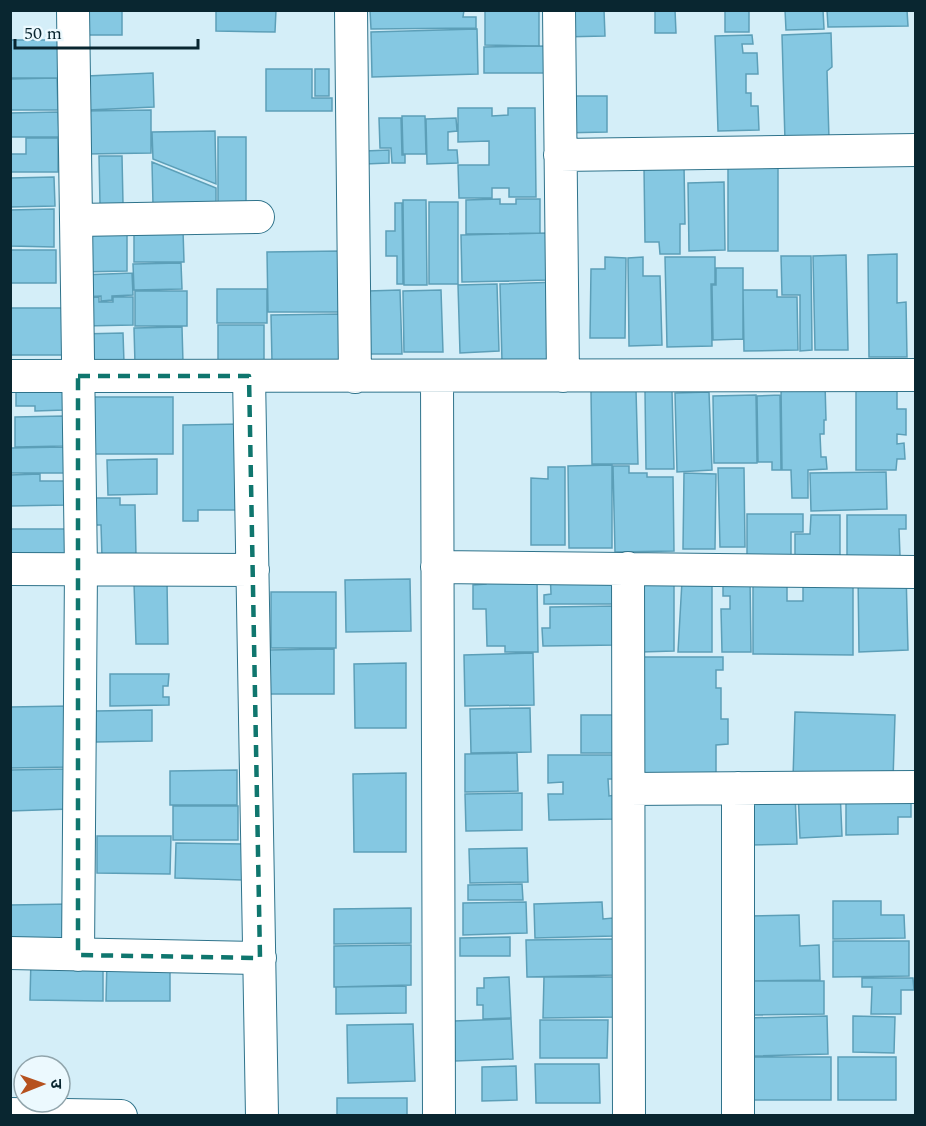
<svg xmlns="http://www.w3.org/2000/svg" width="926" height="1126" font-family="Spectral,'Noto Sans Devanagari',serif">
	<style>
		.building { fill: #85c8e2; stroke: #5c9fb8; stroke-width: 1.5 }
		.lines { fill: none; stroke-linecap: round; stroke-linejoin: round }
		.minor-casing { stroke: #2f738b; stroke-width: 34 }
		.minor { stroke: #fff; stroke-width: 32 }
		.marked { fill: none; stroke: #0f766e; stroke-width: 4.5; stroke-dasharray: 12 8; stroke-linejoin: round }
	</style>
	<rect width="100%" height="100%" fill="#d4eef8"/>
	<path class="building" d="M87,10H122V35H86Z
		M216,10H276L275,32L216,31Z
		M370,10H464L463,17H476V28L371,29Z
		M485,10H539V46L485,45Z
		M561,10H604L605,36L561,37Z
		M655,10H675L676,33H655Z
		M725,10H749V32H725Z
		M785,10H823L824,29L786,30Z
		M827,10H907L908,26L828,27Z
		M477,29L478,74L372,77L371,32Z
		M831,33L832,67L827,71L829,139L785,141L782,35Z
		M752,35L753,44H742L743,53H757L758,74H746V93H751V106H758L759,130L718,131L715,36Z
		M10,40H58L59,78H10Z
		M547,46V73H484V47Z
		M266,69H312V98H332V111H266Z
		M315,69H329V96H315Z
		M153,73L154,107L88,110L87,76Z
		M57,78L58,110H10V79Z
		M559,96H607V132L560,133Z
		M458,108H492V116L508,115V108H535L536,197H509V188H492V198H459L458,165H489V141L458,142Z
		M151,110V153L86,154L85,111Z
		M58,112L59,137H10V113Z
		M402,116H425L426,154H403Z
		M379,118H401L402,155H405V163H392L391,148H380Z
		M456,118L457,131L448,132V150H457L458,163L427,164L426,119Z
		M215,131L216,184L153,159L152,132Z
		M218,137H246V207H218Z
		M26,138H58V172H10V154H26Z
		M389,150V163L365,164V151Z
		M728,155H778V251H728Z
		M99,156H122L123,204H100Z
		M152,162L216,188V205H153Z
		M684,166L685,224H680V254H660L659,242H645L644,167Z
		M54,177L55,206L10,207V178Z
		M724,182L725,250L689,251L688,183Z
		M500,199V204H516V199H540V233L466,234V200Z
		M403,200H426L427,285H404Z
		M429,202H458V284H429Z
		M395,203H402L403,284H397V256H386V231H395Z
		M54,209V247L10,246V210Z
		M183,230L184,262H134V231Z
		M79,232H127V271L79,272Z
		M547,233L548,280L462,282L461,235Z
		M10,250H56V283H10Z
		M341,251V312H268L267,252Z
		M897,254V303L906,302L907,357H869L868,255Z
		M846,255L848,350H815L813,256Z
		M781,256H811L812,350L800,351V295H782Z
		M605,257L626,258L625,338H590L591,269H605Z
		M643,257V276H660L662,345L629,346L628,258Z
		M665,257H715V284H711L712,346L667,347Z
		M181,263L182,289L134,290L133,264Z
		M716,268H743V339L713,340L712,285H716Z
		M132,273L133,295L112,296V300L101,301V296L81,297V275Z
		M558,282L560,360L502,362L500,284Z
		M497,284L499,351L460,353L458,285Z
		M217,289H267V323H217Z
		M400,290L402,354H369L368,291Z
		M441,290L443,352H404L403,291Z
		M743,290H777V297H797L798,350L744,351Z
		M135,291H187V326H135Z
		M99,297V302H113V297H133V325L84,326V298Z
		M10,308H64V355H10Z
		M340,314L341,362H272L271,315Z
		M218,325H264V366H218Z
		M182,327L183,363L135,364L134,328Z
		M123,333L124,363H81L80,334Z
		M781,383H825L826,420H824V434H820L821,457H826L827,469L808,470V498H792L791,470H782Z
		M65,388V410L35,411V406H16V389Z
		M856,388H897V409H906V435L897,434V444L904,443L905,459H897L896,470H856Z
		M636,390L638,464H592L591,391Z
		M645,391H672L674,469H646Z
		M709,392L712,470L677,472L675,393Z
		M756,395L757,463H714L713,396Z
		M780,395L781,470H772V462H758L757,396Z
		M93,397H173V454H94Z
		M64,416L65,446L15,447V417Z
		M242,424L238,510H198V521H183V425Z
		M64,447L65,473H10V448Z
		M157,459V494L108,495L107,460Z
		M612,465V548H569L568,466Z
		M613,466H629V473H647V477H673L674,551L615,552Z
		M548,467H565V545H531V478L548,479Z
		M718,468H744L745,547H720Z
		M886,472L887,509L811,511L810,473Z
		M684,473L716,474L715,549H683Z
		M40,474V481H68V505L10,506V475Z
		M92,498H120V505H135L136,557H102L101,525H92Z
		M747,514H803V532H791V555H747Z
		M811,515H840V555H795V534H810Z
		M847,515H906V529H899L900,556H847Z
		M10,529H75L76,564H10Z
		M485,570L537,579L538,652H505V646H487L486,609H473V585L486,584Z
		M550,570H619V604H544V595L551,594Z
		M906,572L908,650L859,652L858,573Z
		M640,575H674V651L641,652Z
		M750,577L751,652H722L721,609H730V596H723V578Z
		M410,579L411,631L346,632L345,580Z
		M682,581H712V652H678Z
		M753,581H787V601H803V582H853V655L753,654Z
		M167,582L168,644H136L134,583Z
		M271,592H336V648H271Z
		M617,606L618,645L543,646L542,628H550V607Z
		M334,649V694H268V650Z
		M533,653L534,705L465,706L464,655Z
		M638,657H723V670H716V688H721V719H728V744L716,745V778H639Z
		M406,663V728H355L354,664Z
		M110,674H169L168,686H163V697H169V705L110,706Z
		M70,706L71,767L10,768V707Z
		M530,708L531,752L471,753L470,709Z
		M152,710V741L96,742V711Z
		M795,712L895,715L893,780L793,778Z
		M581,715H625V753H581Z
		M517,753L518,791L465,792V754Z
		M548,755H616V779H608L609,796L616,795L617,819L549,820L548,794H563V782L548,783Z
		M69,769L70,809L10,811V770Z
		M237,770V805H170V771Z
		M406,773V852H354L353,774Z
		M840,790L842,836L800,838L798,791Z
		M795,792L797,844L747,845L745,793Z
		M911,792V817H898V834L846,835V793Z
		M522,793V830L466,831L465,794Z
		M173,806H238V840H173Z
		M97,836H171L170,874L97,873Z
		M176,843L244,844L243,880L175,878Z
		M527,848L528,882L470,883L469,849Z
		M522,884L523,900H468V885Z
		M833,901H881V915H904L905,938L833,939Z
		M526,902L527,933L463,935V903Z
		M602,902L603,919L613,918L614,936L535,938L534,904Z
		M71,904L72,942L10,943V905Z
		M411,908V943L334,944V909Z
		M799,915L800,946L819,945L820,980L748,981L747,916Z
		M510,937V956H460V938Z
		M615,939V975L527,977L526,940Z
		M833,941H909V976L833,977Z
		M411,945V985L334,987V946Z
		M31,958H103V1001L30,1000Z
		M107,959L170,960V1001H106Z
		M509,977L511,1018L483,1019V1005H477V988H484V978Z
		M544,977H619V1017L543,1018Z
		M862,978H913L914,990H901V1014H871L872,987H862Z
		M750,981H824V1014L750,1015Z
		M406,986V1013L336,1014V987Z
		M827,1016L828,1054L750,1056L749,1018Z
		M853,1016L895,1017L894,1053L853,1052Z
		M511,1019L513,1059L455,1061L454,1021Z
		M540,1020H608L607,1058H540Z
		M413,1024L415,1081L348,1083L347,1025Z
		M741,1057H831V1100H741Z
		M838,1057H896V1100H838Z
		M535,1064H599L600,1103H536Z
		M516,1066L517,1100L482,1101V1067Z
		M337,1098H407V1116H337Z"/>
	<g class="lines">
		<defs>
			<path id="minor" d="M73,10L81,569L78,955
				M351,10L355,377
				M559,10L563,376
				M560,155L916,150
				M76,220L258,217
				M10,376L916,375
				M249,376L262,1116
				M437,377L439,1116
				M437,567L916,572
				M628,568L629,1116
				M10,569L253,570
				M629,789L916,787
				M10,953L260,958
				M10,1114L121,1116
				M738,1116V788"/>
		</defs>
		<use href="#minor" class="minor-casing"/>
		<use href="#minor" class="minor"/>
	</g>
	<path class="marked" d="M78,376H249L260,958L78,955Z"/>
	<rect width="926" height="1126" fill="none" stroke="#092630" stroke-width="24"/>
	<g transform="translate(42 1084) rotate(89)"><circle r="28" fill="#ecf9fe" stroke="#91a5ac" stroke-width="1.5"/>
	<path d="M0-4.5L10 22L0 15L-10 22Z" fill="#b6521f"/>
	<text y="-9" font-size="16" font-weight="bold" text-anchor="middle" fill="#092630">उ</text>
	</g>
	<path d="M15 39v9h183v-9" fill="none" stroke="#092630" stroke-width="3"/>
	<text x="24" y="39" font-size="18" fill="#092630" stroke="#ecf9fe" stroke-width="4.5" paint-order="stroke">50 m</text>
</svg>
